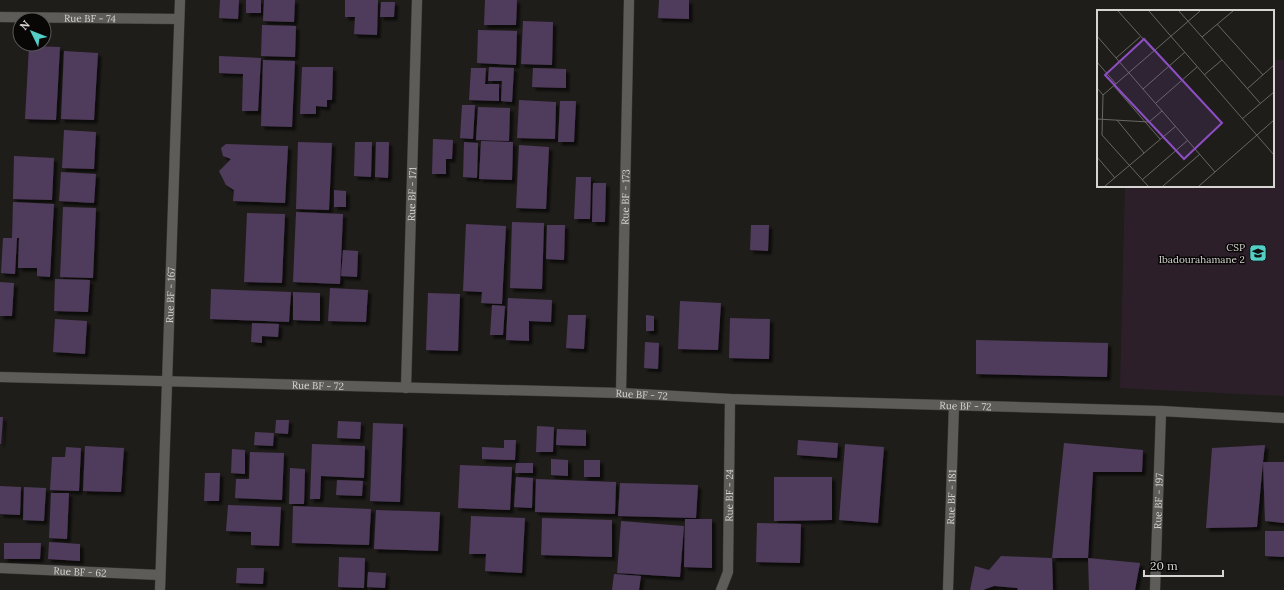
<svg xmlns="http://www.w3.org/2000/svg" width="1284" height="590" font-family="Lora,serif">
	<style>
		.education { fill: #2d1f2a }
		.building { fill: #503b5b; filter: url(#shadow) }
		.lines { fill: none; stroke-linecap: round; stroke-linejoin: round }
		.minor-casing { stroke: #393836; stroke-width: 11 }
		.minor { stroke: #5e5c59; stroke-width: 10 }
		.labels { text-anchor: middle; stroke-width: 3; stroke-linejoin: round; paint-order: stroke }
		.street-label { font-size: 10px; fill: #d6d5d3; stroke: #080706 }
		.poi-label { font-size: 10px; fill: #d6d5d3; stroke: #080706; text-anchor: end }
		.inset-road { fill: none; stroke: #686764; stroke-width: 1 }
		.view { fill: #8d4ec3; fill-opacity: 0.15; stroke: #8d4ec3; stroke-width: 2 }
		.inset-edge { fill: none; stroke: #d6d5d3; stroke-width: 2 }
	</style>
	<defs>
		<filter id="shadow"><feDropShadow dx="3.5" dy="3.5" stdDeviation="1" flood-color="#0009"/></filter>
	</defs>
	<rect width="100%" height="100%" fill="#1e1d1a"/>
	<path class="education" d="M1273,60H1284V396L1120,388L1125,186H1273Z"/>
	<path class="building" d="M220,0H239L238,19L219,18Z
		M246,0H261V13H246Z
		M264,0H295L294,22L263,21Z
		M345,0H378L377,35L354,34L355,17H345Z
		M485,0H517L516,25H484Z
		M659,0H689V19L658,18Z
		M381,2H395L394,17H380Z
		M523,21L553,22L552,65L521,64Z
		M262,25L296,26L295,57L261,56Z
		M478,30L517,31L516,65L477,63Z
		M29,46L60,47L56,120L25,119Z
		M64,51L98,53L94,120L61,119Z
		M219,56L261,58L258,111H242L243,74L219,73Z
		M263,60L295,61L292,127L261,126Z
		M302,67H333L332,100H327V107L316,106V114H300Z
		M489,67L514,68L512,102L501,101L502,81H488Z
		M471,68H486L485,84H499V101L469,100Z
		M533,68L566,69V88L532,87Z
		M519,100L556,102L555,139L517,138Z
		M560,101H576L574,142H558Z
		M462,105H475L473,139L460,138Z
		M478,107L510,108L509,141L476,140Z
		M64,130L96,132L94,169L62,168Z
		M433,139L453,140L452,159H446V174H432Z
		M481,141L513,142L512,180L479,179Z
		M298,142L332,143L329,210L296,209Z
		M355,142H372L371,177L354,176Z
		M376,142H389L388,178L375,177Z
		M464,142L478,143L477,178L463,177Z
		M226,144L288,146L285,203L233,201L234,190L226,185L219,171L231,159L223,156L221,148Z
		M519,145L549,147L546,209L516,208Z
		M14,156L54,158L52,200L13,199Z
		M61,172L96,174L94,203L59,201Z
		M576,177H591L590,219H574Z
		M593,183H606L605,222H592Z
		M334,190L346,191V207H334Z
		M13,202L54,204L50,277L37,276V268H18L19,238H17L15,274L1,273L3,238H12Z
		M63,207L96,208L93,278L60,277Z
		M296,212L343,214L340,284L293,282Z
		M247,213L285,214L282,283L244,282Z
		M512,222L544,223L542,289L510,288Z
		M466,224L506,226L502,304L481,303L482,292L463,291Z
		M547,225H565L564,260L546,259Z
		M751,225H769L768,251L750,250Z
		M343,250L358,251L357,277L341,276Z
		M55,279L90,280L88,312L54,311Z
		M0,282L14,283L12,316H0Z
		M330,288L368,290L366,322L328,321Z
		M211,289L291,292L289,322L210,319Z
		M293,292L320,293V321L293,320Z
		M428,293L460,294L458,351L426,350Z
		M508,298L552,300L551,322L529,321V341L506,340Z
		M680,301L721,303L718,350L678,349Z
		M492,305L505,306L503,335H490Z
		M568,315H586L584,349L566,348Z
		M646,315L654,316V331H646Z
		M730,318L770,319L769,359L729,358Z
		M55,319L87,321L85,354L53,352Z
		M252,323L279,324L278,337L262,336V343L251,342Z
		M976,340L1108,343L1107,377L976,374Z
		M645,342L659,343L658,369L644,368Z
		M0,417H3L1,444H0Z
		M276,420H289L288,434L275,433Z
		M338,421L361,422L360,439L337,438Z
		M373,423L403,424L400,502L370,501Z
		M537,426L554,427L553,452H536Z
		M557,429L586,430V446L556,445Z
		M255,432L274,433L273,446L254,445Z
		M504,440H516L515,460L482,459V447L504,448Z
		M798,440L838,443L837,458L797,455Z
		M1064,443L1143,450L1142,472H1093L1088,558H1052Z
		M312,444L365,446L364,478L321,476L320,499H310Z
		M845,444L884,447L878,523L839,520Z
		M1265,445L1263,462H1284V523L1265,521L1263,462L1257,527L1206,528L1212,448Z
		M85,446L124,448L121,492L83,491Z
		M66,447L81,448L79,491L50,490L52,457H65Z
		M232,449L245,450V474L231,473Z
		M250,452L284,453L282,500L235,498L236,479H249Z
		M551,459L568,460V476L551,475Z
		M584,460H600V477H584Z
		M516,463H533V473H515Z
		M460,465L512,467L510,510L458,508Z
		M290,468L305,469L304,504H289Z
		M205,473H220L219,501H204Z
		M516,477L533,478L532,508L514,507Z
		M774,477H832V520L774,521Z
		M536,479L616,482L615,514L535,512Z
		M337,480L363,481L362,496L336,495Z
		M620,483L698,485L696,518L618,516Z
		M0,486L21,487L20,515L0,514Z
		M24,487L46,488L44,521L23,520Z
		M51,493H69L67,539L49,538Z
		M228,505L281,507L279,546L251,545V532L226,531Z
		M293,506L371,509L369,545L292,543Z
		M376,510L440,512L438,551L374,549Z
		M471,516L525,518L522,573L485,571L486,554H469Z
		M542,518L612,520V557L541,555Z
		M685,519H712V568L684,567Z
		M621,521L684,526L680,577L617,573Z
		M757,523L801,524L800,563L756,562Z
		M1265,531H1284V557L1265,556Z
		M49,542L80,544V561L48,559Z
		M4,543H41L40,559H4Z
		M1001,556L1052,558L1053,590H1018L1017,588L994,586L983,590H970L975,566L989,570Z
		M339,557L365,558L364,588L338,587Z
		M1088,558L1140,563L1135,590H1089Z
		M237,568H264L263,584L236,583Z
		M368,572L386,573L385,588L367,587Z
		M614,574L641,576L639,590H612Z"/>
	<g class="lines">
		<defs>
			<g id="minor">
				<path id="s1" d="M0,17L179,19"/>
				<path id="s2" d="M0,377L621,393L730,399L1161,411L1284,418"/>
				<path id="s3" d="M406,388L417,0"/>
				<path id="s4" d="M621,393L629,0"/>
				<path id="s5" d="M0,568L160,575"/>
				<path id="s6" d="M160,590L180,0"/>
				<path id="s7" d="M721,590L728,572L730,399"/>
				<path id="s8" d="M948,590L954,405"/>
				<path id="s9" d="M1155,590L1161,411"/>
			</g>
		</defs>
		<use href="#minor" class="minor-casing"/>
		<use href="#minor" class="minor"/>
	</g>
	<defs>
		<symbol id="school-square" viewBox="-11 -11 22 22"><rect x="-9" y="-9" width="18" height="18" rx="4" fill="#55cec6" stroke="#080706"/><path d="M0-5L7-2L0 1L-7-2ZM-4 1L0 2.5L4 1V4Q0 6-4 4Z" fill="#111"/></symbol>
	</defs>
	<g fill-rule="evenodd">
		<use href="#school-square" x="1248" y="243" width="20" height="20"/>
	</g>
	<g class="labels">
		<g class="street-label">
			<text dy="4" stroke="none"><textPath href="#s1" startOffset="90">Rue BF - 74</textPath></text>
			<text dy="4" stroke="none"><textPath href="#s3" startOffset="194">Rue BF - 171</textPath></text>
			<text dy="4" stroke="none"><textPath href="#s4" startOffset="196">Rue BF - 173</textPath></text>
			<text dy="4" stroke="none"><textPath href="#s6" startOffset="295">Rue BF - 167</textPath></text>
			<text dy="4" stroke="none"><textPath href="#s2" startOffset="318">Rue BF - 72</textPath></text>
			<text dy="4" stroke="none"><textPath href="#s2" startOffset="642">Rue BF - 72</textPath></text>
			<text dy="4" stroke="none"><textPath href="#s2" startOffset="966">Rue BF - 72</textPath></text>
			<text dy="4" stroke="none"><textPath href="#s7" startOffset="96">Rue BF - 24</textPath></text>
			<text dy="4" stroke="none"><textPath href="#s8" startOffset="93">Rue BF - 181</textPath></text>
			<text dy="4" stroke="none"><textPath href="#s9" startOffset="89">Rue BF - 197</textPath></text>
			<text dy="4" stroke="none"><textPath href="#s5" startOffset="80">Rue BF - 62</textPath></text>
		</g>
		<g class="poi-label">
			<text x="1245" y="251">CSP<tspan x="1245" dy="12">Ibadourahamane 2</tspan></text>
		</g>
	</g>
	<g transform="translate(1097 10)">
		<rect width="177" height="177" fill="#1e1d1a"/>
		<path class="inset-road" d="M21,1L57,41M52,1L177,145M82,1L163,93M120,14L166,65M0,26L118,162M105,27L136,1M19,48L43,27M0,52L19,74M107,65L125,50M17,76L63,129M0,78L6,85L5,125L51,176M46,79L88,42M150,79L177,55M6,85L103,1M59,93L100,57M0,109L52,112L65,101M145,109L177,82M20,110L47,143M0,147L18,168M45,170L91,130M8,176L79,116M66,176L103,144M102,176L177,110"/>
		<path class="view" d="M47,29L125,113L87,149L8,65Z"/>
		<rect width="177" height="177" class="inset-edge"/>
	</g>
	<g transform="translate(32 32) rotate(313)"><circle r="19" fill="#080706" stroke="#5a5958"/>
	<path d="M0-3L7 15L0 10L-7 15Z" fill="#55cec6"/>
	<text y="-6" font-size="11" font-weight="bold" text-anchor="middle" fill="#d6d5d3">N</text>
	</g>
	<path d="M1144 570v6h79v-6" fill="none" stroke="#d6d5d3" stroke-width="2"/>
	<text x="1150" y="570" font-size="12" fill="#d6d5d3" stroke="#080706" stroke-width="3" paint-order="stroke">20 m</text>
</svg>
